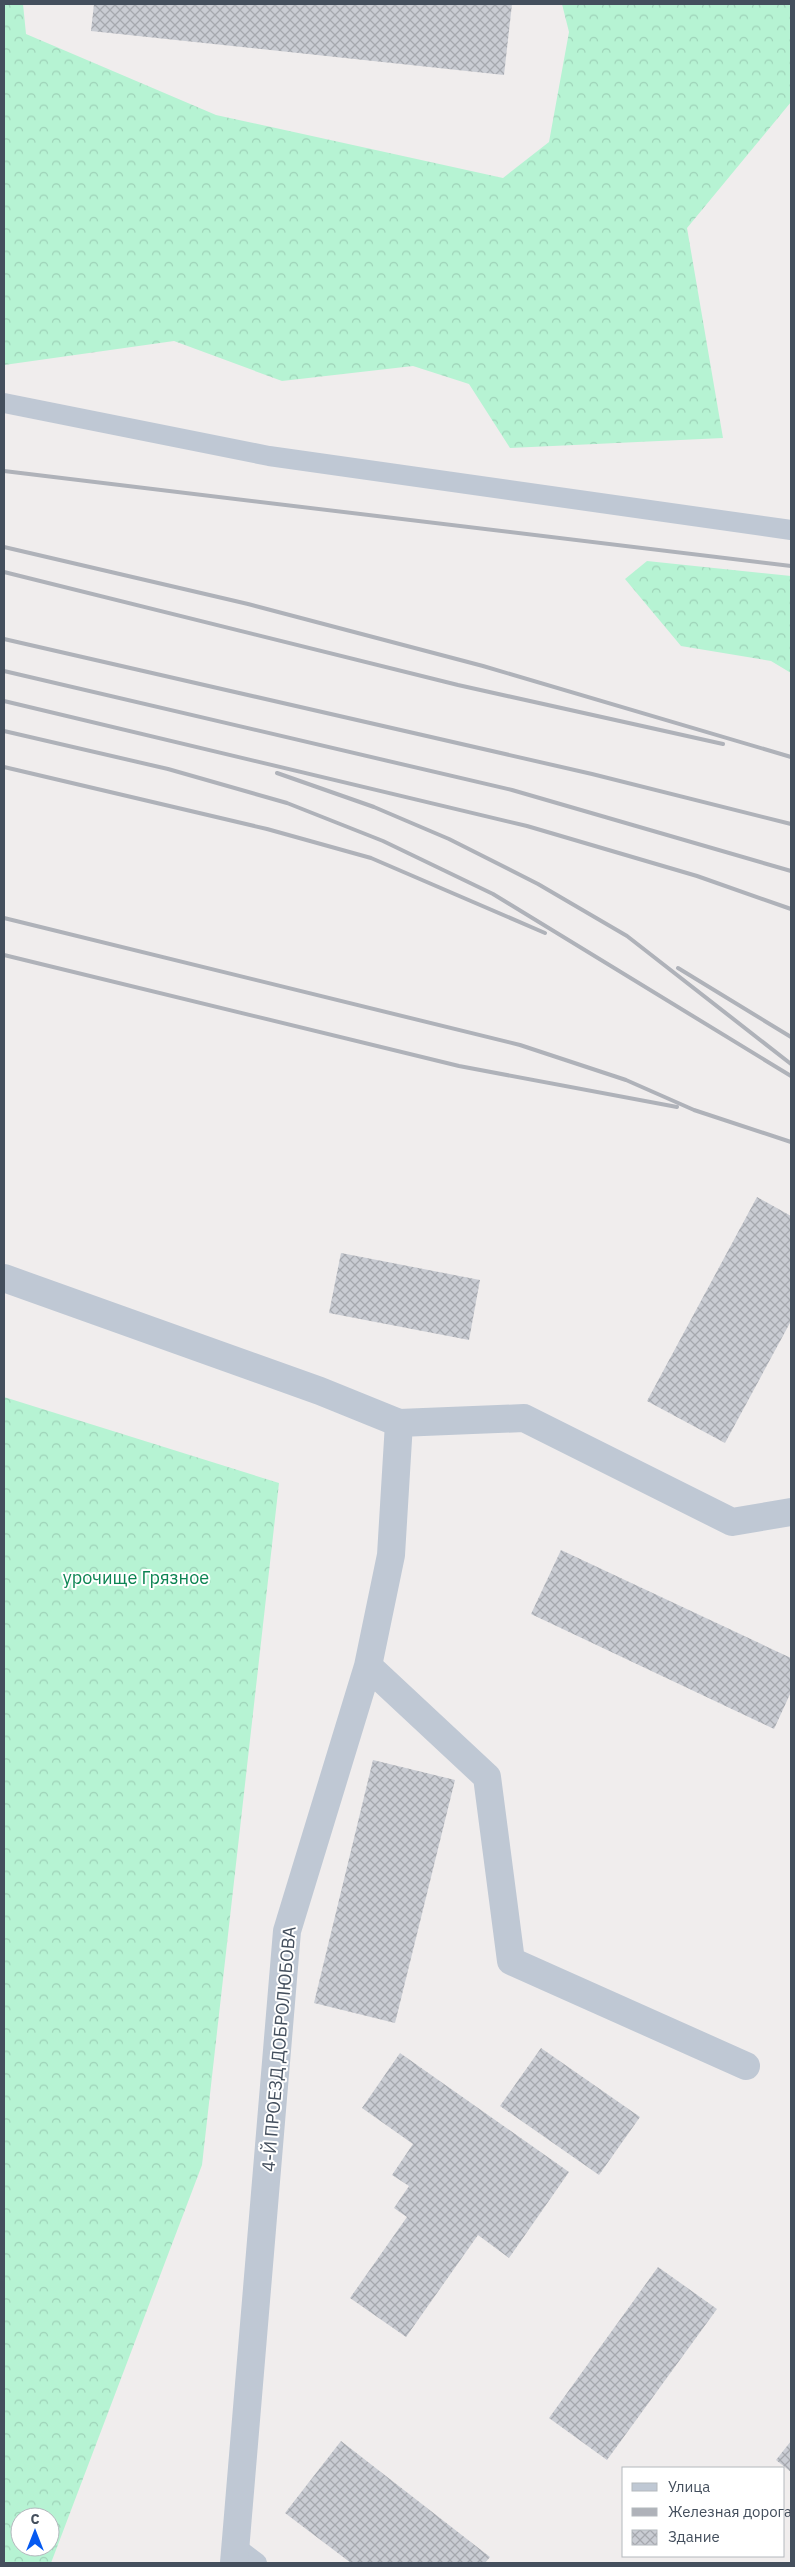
<svg xmlns="http://www.w3.org/2000/svg" width="795" height="2567" font-family="'IBM Plex Sans',sans-serif">
	<style>
		.forest { fill: url(#forest-crowns); fill-rule: evenodd }
		.building { fill: url(#building-cross-hatch) }
		.lines { fill: none; stroke-linecap: round; stroke-linejoin: round }
		.service { stroke: #bfc8d4; stroke-width: 20 }
		.minor { stroke: #bfc8d4; stroke-width: 28 }
		.rail { stroke: #afb2b9; stroke-width: 4 }
		.labels { text-anchor: middle; stroke-width: 4; stroke-linejoin: round; paint-order: stroke }
		.park-label { font-size: 18px; fill: #0d8553; stroke: #fff }
		.street-label { font-size: 18px; fill: #444f5d; stroke: #fff }
	</style>
	<defs>
		<pattern id="forest-crowns" width="20" height="18" patternUnits="userSpaceOnUse" patternTransform="scale(1.25)"><rect width="20" height="18" fill="#b6f3d3"/><path d="M2 6a3 3 0 1 1 6 0M12 15a3 3 0 1 1 6 0" fill="none" stroke="#9ed2b8"/></pattern>
		<pattern id="building-cross-hatch" width="8" height="8" patternUnits="userSpaceOnUse" patternTransform="scale(1.25)"><rect width="8" height="8" fill="#c9ccd3"/><path d="M0 0l8 8M0 8l8-8" fill="none" stroke="#a5a8ae"/></pattern>
	</defs>
	<rect width="100%" height="100%" fill="#f0eded"/>
	<path class="forest" d="M4,4H23L26,34L216,115L503,178L549,142L569,32L562,4H791V102L687,228L723,438L510,448L469,384L413,366L282,381L174,341L4,365Z
		M647,561L791,576V673L771,661L681,646L625,579Z
		M4,1397L279,1483L202,2165L51,2563H4ZM20,2517H50V2547H20Z"/>
	<path class="building" d="M94,4H512L504,75L91,31Z
		M757,1197L791,1216V1321L725,1443L647,1401Z
		M341,1253L480,1280L469,1340L329,1313Z
		M561,1550L791,1658V1692L774,1729L531,1614Z
		M373,1760L455,1780L395,2023L314,2003Z
		M541,2048L640,2117L599,2175L500,2106Z
		M400,2053L569,2172L509,2258L478,2235L406,2337L350,2298L407,2217L394,2208L409,2186L392,2175L413,2144L362,2108Z
		M658,2267L717,2309L607,2460L549,2418Z
		M341,2441L490,2557L485,2563H351L285,2513Z
		M791,2441V2472L776,2460Z"/>
	<g class="lines">
		<path class="service" d="M4,403L269,456L791,530
			M236,2547L257,2563"/>
		<path class="minor" d="M4,1278L320,1391L399,1423L391,1555L368,1666L287,1931L234,2563
			M399,1423L524,1418L732,1522L791,1512
			M368,1666L487,1777L511,1961L746,2066"/>
		<path class="rail" d="M4,471L791,566
			M4,547L248,604L483,666L791,757
			M4,572L458,685L723,744
			M4,639L592,774L791,824
			M4,671L512,790L791,871
			M4,701L527,826L697,876L791,909
			M4,731L168,769L287,803L383,841L493,894L791,1076
			M4,767L267,829L371,858L545,933
			M277,773L374,807L449,839L538,884L627,936L791,1064
			M4,918L520,1045L626,1080L694,1110L791,1142
			M4,955L459,1066L677,1107
			M678,968L791,1037"/>
	</g>
	<g class="labels">
		<g class="park-label">
			<text x="136" y="1584">урочище Грязное</text>
		</g>
		<g class="street-label">
			<text transform="translate(279 2049) rotate(-85)" y="6">4-Й ПРОЕЗД ДОБРОЛЮБОВА</text>
		</g>
	</g>
	<rect width="795" height="2567" fill="none" stroke="#444f5d" stroke-width="10"/>
	<rect x="622" y="2467" width="162" height="90" fill="#ffffff" stroke="#b4b9be"/>
	<rect x="632" y="2483" width="25" height="8" fill="#bfc8d4" stroke="#b4b9be"/>
	<text x="668" y="2492" font-size="15" fill="#444f5d">Улица</text>
	<rect x="632" y="2508" width="25" height="8" fill="#afb2b9" stroke="#b4b9be"/>
	<text x="668" y="2517" font-size="15" fill="#444f5d">Железная дорога</text>
	<rect x="632" y="2530" width="25" height="15" fill="url(#building-cross-hatch)" stroke="#b4b9be"/>
	<text x="668" y="2542" font-size="15" fill="#444f5d">Здание</text>
	<g transform="translate(35 2532)"><circle r="24" fill="#ffffff" stroke="#b4b9be"/>
	<path d="M0-4L9 19L0 12L-9 19Z" fill="#065af1"/>
	<text y="-8" font-size="14" font-weight="bold" text-anchor="middle" fill="#444f5d">С</text>
	</g>
</svg>
